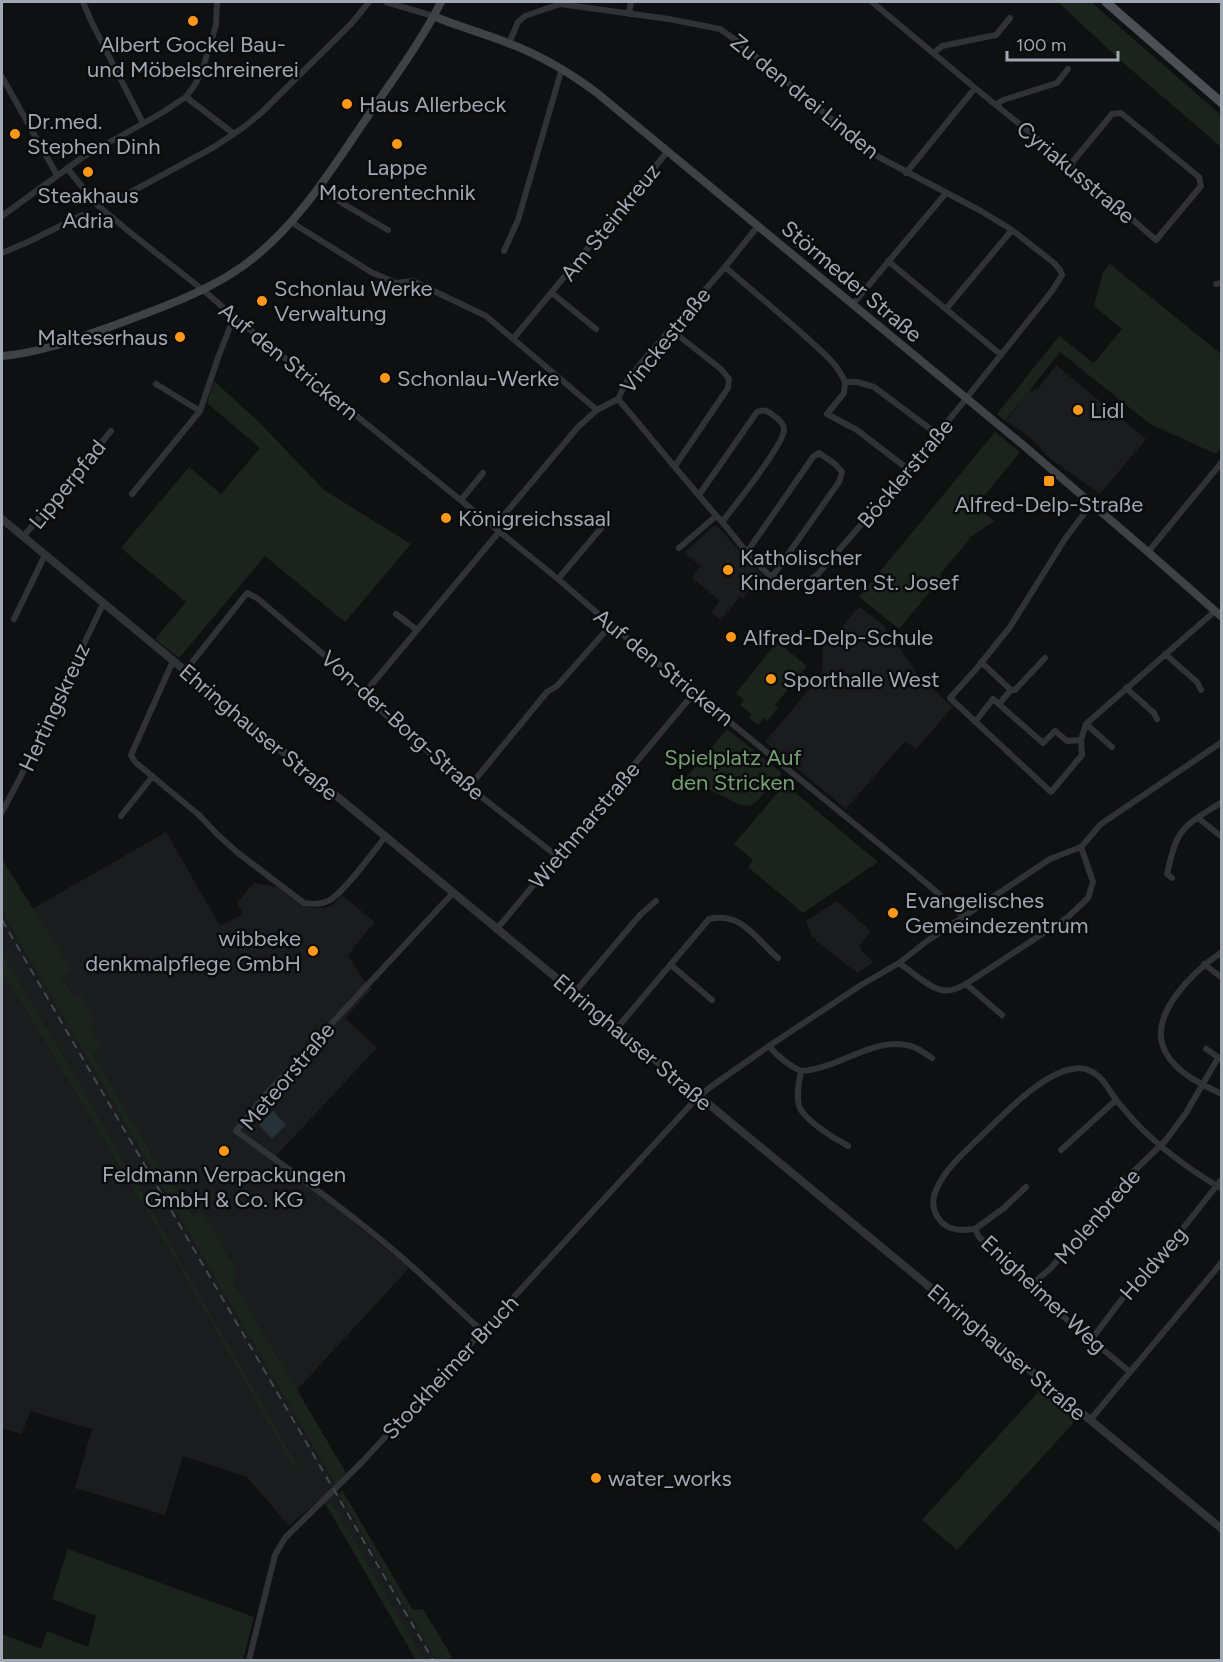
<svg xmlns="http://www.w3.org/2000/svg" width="1223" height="1662" font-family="Figtree,sans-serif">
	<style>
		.built { fill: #1b1c1e }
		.green { fill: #1b241c }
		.water { fill: #273238 }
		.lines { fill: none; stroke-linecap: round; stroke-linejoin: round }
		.minor { stroke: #303236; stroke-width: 6 }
		.tertiary { stroke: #303236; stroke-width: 8 }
		.secondary { stroke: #3e4146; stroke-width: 8 }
		.primary { stroke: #4c4f56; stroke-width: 9 }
		.rail { stroke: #45484e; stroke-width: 2; stroke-dasharray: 8 6; stroke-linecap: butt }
		.poi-dot { fill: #ff9719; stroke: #0a0b0c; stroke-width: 2 }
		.labels { text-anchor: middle; stroke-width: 5; stroke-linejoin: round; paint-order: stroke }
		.poi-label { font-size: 22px; fill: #9fa8b3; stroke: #0a0b0c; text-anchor: start }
		.street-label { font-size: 22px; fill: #9fa8b3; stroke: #0a0b0c }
		.park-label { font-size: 22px; fill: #76a174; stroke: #0a0b0c }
	</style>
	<rect width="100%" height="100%" fill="#0f1011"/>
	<path class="built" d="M1056,365L1146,439L1100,494L1048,457L1038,445L1019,429L1006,421L1030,390L1032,392L1035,388L1037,390Z
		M713,526L718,527L762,575L743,598L740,596L721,620L711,612L720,601L692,578L701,566L684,553Z
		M859,607L880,622L888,631L920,678L953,707L916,749L905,741L846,809L765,742L822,674L823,648Z
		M166,832L220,926L243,914L237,902L254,883L277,887L300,904L312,908L330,907L342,895L375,922L354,947L348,956L363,979L372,989L345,1018L377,1048L273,1159L342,1212L409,1268L297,1390L233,1281L238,1272L207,1219L201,1211L194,1218L173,1184L170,1185L93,1053L102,1047L87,1024L94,1019L80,995L75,998L62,977L71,971L32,909Z
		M837,901L871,931L859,946L862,948L861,951L874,962L857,973L812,937L806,921Z
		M2,912L335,1484L339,1494L436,1660H424L332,1502L326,1505L320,1499L289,1526L247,1477L183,1456L165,1515L75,1488L92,1429L30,1411L22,1434L2,1428V971L172,1254L293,1468L298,1466L75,1075L2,952Z"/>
	<path class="green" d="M1058,2H1091L1221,115V147L1120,60Z
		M1110,264L1221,354V447L1216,454L1150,424L1060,352L1005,421L997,414L1059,336L1094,363L1122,329L1094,306L1103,272Z
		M214,381L258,421L324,490L411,544L345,622L265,556L179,658L155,639L186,602L121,548L189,467L221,494L260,448L207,403Z
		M995,432L1020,452L976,506L994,521L969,538L970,539L940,574L942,577L899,629L859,597Z
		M777,642L807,666L775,705L778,708L767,721L764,718L758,725L749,718L751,714L740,705L744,700L736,693Z
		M727,729L782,773L758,800L750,806L740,805L686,778Z
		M785,784L878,862L803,913L748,867L753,860L734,844Z
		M2,859L72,971L62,977L74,997L81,994L94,1019L88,1024L102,1047L93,1053L170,1185L173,1184L194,1218L201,1210L207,1219L238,1272L233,1281L346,1473L335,1484L2,912Z
		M2,952L75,1075L298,1466L293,1468L172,1254L2,971Z
		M1041,1389L1078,1418L957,1550L922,1520Z
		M342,1490L413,1610L423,1609L452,1657L449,1660H436L339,1494Z
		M332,1502L424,1660H416L326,1505Z
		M68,1549L254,1617L243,1660H2V1634L41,1649L47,1631L88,1647L96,1616L52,1599Z"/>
	<path class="water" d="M273,1111L286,1125L272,1139L259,1125Z"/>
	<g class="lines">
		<path class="minor" d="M83,2L92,23L143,123
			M386,2L433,16
			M872,2L975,88L906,173
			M629,14L631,2
			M509,43L518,22L525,16L560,4L669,19L720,29L737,41L875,155L981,211L1012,230L1054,263L1060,270L1062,275L1052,291L909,470L817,575C807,582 796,589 783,584C760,573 739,541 722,522C686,482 653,440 618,399
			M934,53L942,46L996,35L1010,18
			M2,77L57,175
			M975,88L1070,165L1156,240L1201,186L1199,177L1121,113L1112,114L1070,165
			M186,97L234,134
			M996,105L1003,100L1057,83L1068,69
			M67,168L96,204L132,234L203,290L232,315L558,579L611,625L900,861L952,905L963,917
			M318,189L388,230
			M120,198L214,147L244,127L261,113L351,24L369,2
			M2,216L83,157L160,114L186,97L196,83L203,68L216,25L217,2
			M291,222L371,272L396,283L413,281L486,316L597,410
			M504,251L518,220L562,68
			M2,253L28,242L82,215
			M888,261L1000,354
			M725,267C752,290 779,313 806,337C821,351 837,363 845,382
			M1216,284L1222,283
			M552,293L596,329
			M853,304L946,193
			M946,309L1012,230
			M671,330L721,369L729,379L728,388L675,466
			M513,339L668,151
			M845,382L844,393L827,414L857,430L909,470
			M845,382H857L874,387L937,434
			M156,384L200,411
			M132,494L200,411L219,355L234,317
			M699,495L757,412C764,409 768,411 774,416C779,419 784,423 784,430C784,444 733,508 722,522
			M461,500L483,473
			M1092,503L1065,539L1010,627L977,668L950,698L1051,792L1082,755L1081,740L1086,724L1215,611
			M494,527L578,427L597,410L618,399L627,381L642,362L725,267L758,226
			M23,537L111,431
			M679,548L716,516
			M747,552L813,457L819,453L835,464L842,472L839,482L772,577
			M1148,552L1222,462
			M558,579L603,526L608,524
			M396,614L417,630
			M14,619L45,555
			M1165,654L1197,682L1201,690
			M173,661L131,755L135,762L199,815L217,834L238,853L304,903C313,904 320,905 328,901C342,895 374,851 385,837
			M981,662L1011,690
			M185,671L247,593L257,598L349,676L364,696L469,787L558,857
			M1126,688L1154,713L1157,719
			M358,689H368L499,532
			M999,704L1011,690H1015L1045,658
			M975,722L993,699L1043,743L1055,731L1067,741L1081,740
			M1086,724L1112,747
			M469,787L547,692L557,686L611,625
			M2,812L20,778L103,604
			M121,816L152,777
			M1198,818L1222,837
			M1172,878L1167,874C1170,862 1172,849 1178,838C1186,822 1207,812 1222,802
			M453,893L268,1092L236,1131C297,1175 359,1219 415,1269C438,1290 460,1311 483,1332
			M496,930L694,693
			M1222,952C1195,970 1145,1016 1166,1053C1177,1073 1202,1085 1222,1094
			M899,963C911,971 929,988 942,990C950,992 959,988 966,984L1068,917L1088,898L1093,882L1081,847
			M1204,964L1222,978
			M671,965L712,1000
			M966,984L1002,1015
			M574,993L641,914L656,901
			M617,1028L709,919C741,911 756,939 778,958
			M769,1046C778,1057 788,1065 801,1071C799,1082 796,1095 799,1106C804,1120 835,1139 848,1146
			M1206,1049L1221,1059
			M801,1071C841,1069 878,1032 916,1048C922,1051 927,1055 932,1058
			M1061,1150L1116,1100
			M975,1229L1004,1208L1026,1187
			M1032,1284L1051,1268L1127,1178L1166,1140L1186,1113L1218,1058
			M1091,1340L1119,1303L1149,1265L1184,1227L1222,1179
			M1130,1372L1054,1309L1032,1284L979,1237L975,1229C970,1229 966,1230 961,1230C939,1229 927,1208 937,1188C946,1168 963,1154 978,1139C1001,1117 1041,1074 1072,1069C1077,1068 1085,1068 1090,1071C1103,1076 1109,1091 1117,1101C1123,1108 1129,1115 1135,1122C1160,1148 1190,1170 1222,1189
			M1090,1420L1222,1262
			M249,1660L275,1555L285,1538L363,1461L695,1100L709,1088L769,1046L861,985L899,963L927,941L1050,859L1081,847L1101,824L1222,742"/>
		<path class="tertiary" d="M2,519L1222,1529"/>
		<path class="secondary" d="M433,16C457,26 483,33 508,43C540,55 569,72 597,93L1023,445L1148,552L1222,617
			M2,356C41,353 78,338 115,325C158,309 205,293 243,266C297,227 331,170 368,116C393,79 421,42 441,2"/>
		<path class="primary" d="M1106,2L1222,103"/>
		<path class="rail" d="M2,920L433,1660"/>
	</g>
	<g class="poi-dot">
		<circle cx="193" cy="21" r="6"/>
		<circle cx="347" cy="104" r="6"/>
		<circle cx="15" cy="134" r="6"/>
		<circle cx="397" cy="144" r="6"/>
		<circle cx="88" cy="172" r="6"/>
		<circle cx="262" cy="301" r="6"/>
		<circle cx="180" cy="337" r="6"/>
		<circle cx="385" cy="378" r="6"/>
		<circle cx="1078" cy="410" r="6"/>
		<rect x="1043" y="475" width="12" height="12" rx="3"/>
		<circle cx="446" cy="518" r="6"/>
		<circle cx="728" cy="570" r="6"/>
		<circle cx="731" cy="637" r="6"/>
		<circle cx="771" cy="679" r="6"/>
		<circle cx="893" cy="913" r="6"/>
		<circle cx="313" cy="951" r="6"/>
		<circle cx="224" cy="1151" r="6"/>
		<circle cx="596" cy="1478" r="6"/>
	</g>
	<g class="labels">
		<g class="poi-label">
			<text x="193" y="52" text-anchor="middle">Albert Gockel Bau-<tspan x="193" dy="25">und Möbelschreinerei</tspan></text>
			<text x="359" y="112">Haus Allerbeck</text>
			<text x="27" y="129">Dr.med.<tspan x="27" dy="25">Stephen Dinh</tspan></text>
			<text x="397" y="175" text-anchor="middle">Lappe<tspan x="397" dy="25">Motorentechnik</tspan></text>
			<text x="88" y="203" text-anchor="middle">Steakhaus<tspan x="88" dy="25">Adria</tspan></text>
			<text x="274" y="296">Schonlau Werke<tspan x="274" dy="25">Verwaltung</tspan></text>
			<text x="168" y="345" text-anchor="end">Malteserhaus</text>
			<text x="397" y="386">Schonlau-Werke</text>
			<text x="1090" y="418">Lidl</text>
			<text x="1049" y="512" text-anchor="middle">Alfred-Delp-Straße</text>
			<text x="458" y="526">Königreichssaal</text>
			<text x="740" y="565">Katholischer<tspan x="740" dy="25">Kindergarten St. Josef</tspan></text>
			<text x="743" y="645">Alfred-Delp-Schule</text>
			<text x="783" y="687">Sporthalle West</text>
			<text x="905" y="908">Evangelisches<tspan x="905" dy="25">Gemeindezentrum</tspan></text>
			<text x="301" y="946" text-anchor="end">wibbeke<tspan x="301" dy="25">denkmalpflege GmbH</tspan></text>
			<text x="224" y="1182" text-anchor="middle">Feldmann Verpackungen<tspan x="224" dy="25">GmbH &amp; Co. KG</tspan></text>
			<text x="608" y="1486">water_works</text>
		</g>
		<g class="street-label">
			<text transform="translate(805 96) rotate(39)" y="8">Zu den drei Linden</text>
			<text transform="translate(1076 172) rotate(40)" y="8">Cyriakusstraße</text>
			<text transform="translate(610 222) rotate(-51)" y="8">Am Steinkreuz</text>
			<text transform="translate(852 281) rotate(40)" y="8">Störmeder Straße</text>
			<text transform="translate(665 340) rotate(-51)" y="8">Vinckestraße</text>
			<text transform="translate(289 361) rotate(39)" y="8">Auf den Strickern</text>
			<text transform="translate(905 473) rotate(-50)" y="8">Böcklerstraße</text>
			<text transform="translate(67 484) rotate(-51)" y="8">Lipperpfad</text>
			<text transform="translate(664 667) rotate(39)" y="8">Auf den Strickern</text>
			<text transform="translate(54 707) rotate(-65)" y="8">Hertingskreuz</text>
			<text transform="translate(403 725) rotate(42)" y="8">Von-der-Borg-Straße</text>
			<text transform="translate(259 732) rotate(40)" y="8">Ehringhauser Straße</text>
			<text transform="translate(584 825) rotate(-50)" y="8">Wiethmarstraße</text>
			<text transform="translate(633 1042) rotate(40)" y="8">Ehringhauser Straße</text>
			<text transform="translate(287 1076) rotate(-50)" y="8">Meteorstraße</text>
			<text transform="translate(1097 1216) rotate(-49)" y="8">Molenbrede</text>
			<text transform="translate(1153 1263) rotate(-49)" y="8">Holdweg</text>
			<text transform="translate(1044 1294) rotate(43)" y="8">Enigheimer Weg</text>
			<text transform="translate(1007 1352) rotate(40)" y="8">Ehringhauser Straße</text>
			<text transform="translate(450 1367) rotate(-47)" y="8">Stockheimer Bruch</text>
		</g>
		<g class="park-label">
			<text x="733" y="765">Spielplatz Auf<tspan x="733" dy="25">den Stricken</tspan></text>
		</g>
	</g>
	<rect width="1223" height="1662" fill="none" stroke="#9fa8b3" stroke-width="6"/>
	<path d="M1007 51v9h111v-9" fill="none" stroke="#9fa8b3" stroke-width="3"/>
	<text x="1016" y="51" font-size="18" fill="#9fa8b3" stroke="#0a0b0c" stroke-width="4.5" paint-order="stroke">100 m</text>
</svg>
